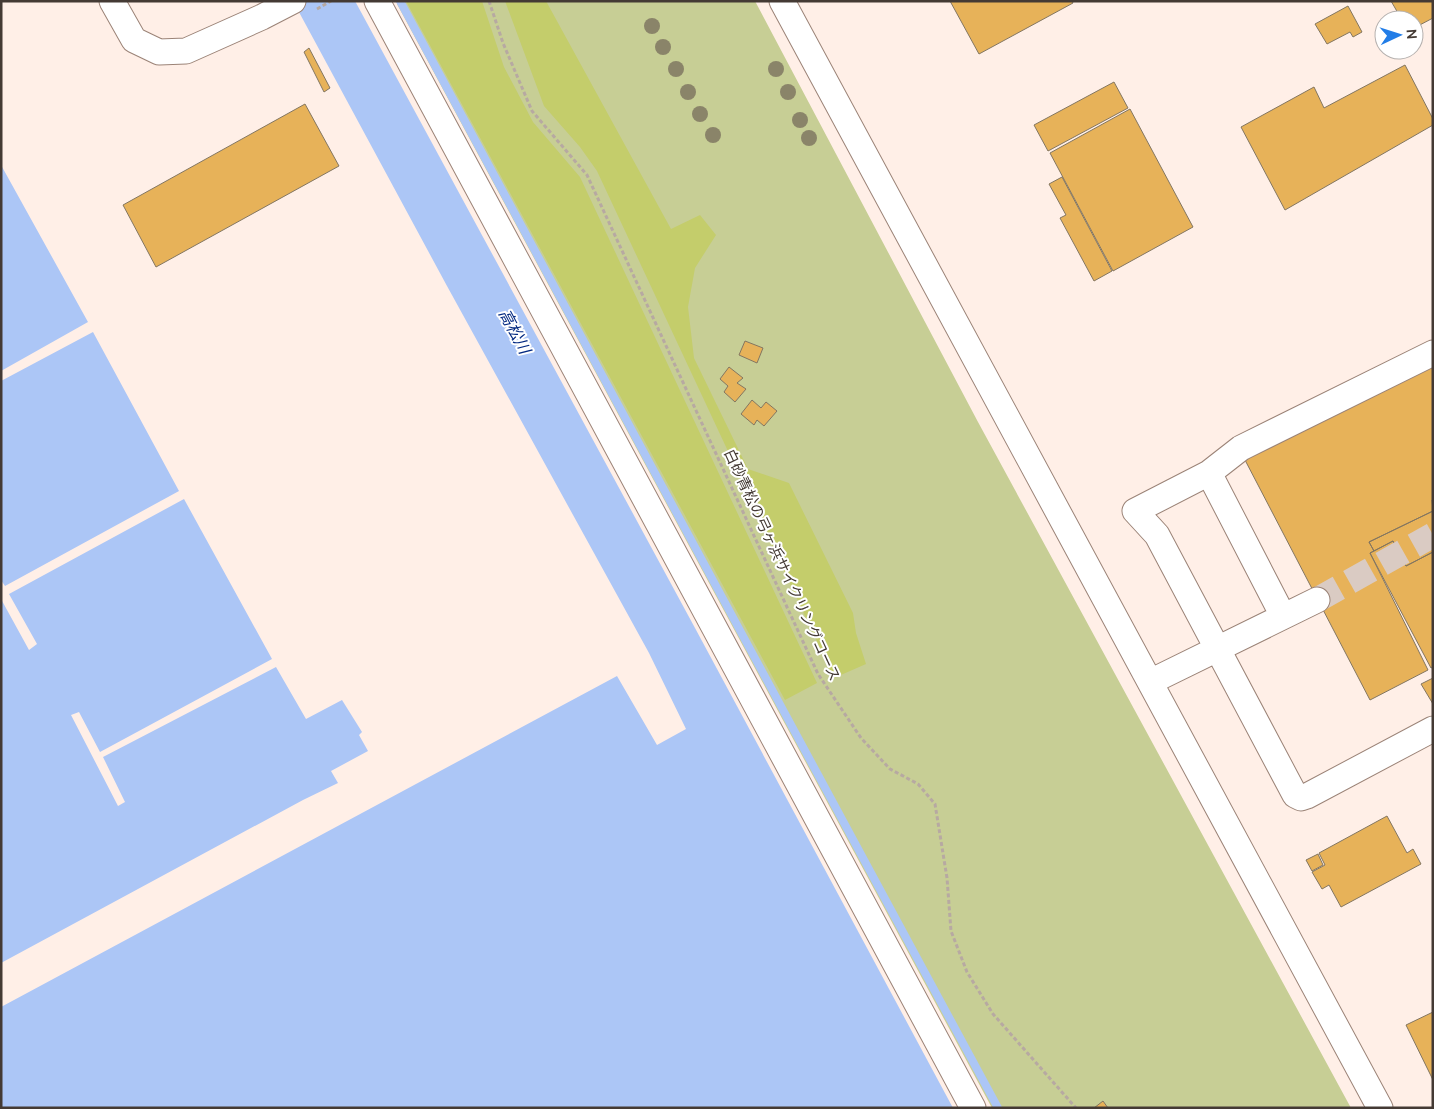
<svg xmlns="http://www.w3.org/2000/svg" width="1434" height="1109" font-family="Ubuntu,'Noto Sans JP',sans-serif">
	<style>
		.green { fill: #c7ce95 }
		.forest { fill: #c4cd6b }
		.water { fill: #acc6f6 }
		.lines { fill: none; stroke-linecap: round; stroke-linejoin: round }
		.stream { stroke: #acc6f6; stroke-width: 8 }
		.building { fill: #e7b259; stroke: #837661 }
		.minor-tunnel { stroke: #dacbc3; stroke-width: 25; stroke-dasharray: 25 12; stroke-linecap: butt }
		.minor-casing { stroke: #9b8377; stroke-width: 27 }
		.path { stroke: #b7a9a2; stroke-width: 3; stroke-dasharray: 4 2.5; stroke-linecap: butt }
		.minor { stroke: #fff; stroke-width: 25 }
		.tree { fill: #8a8469 }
		.labels { text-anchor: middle; stroke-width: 4; stroke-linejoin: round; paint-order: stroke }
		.street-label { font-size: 15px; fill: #443a34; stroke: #fff }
		.water-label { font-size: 16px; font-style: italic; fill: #032981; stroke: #fff }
	</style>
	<rect width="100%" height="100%" fill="#ffefe7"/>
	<path class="green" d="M397,1H755L978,422L1351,1108H992L397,4Z"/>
	<path class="forest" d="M407,1H482L504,67L533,122L580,177L817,683L785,700L407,3Z
		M505,1H546L671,229L700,215L716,235L695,268L688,307L694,358L748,469L789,483L853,613L856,633L866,664L834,678L597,171L580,147L544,106Z"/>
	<path class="water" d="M293,1H355L695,628L953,1108H1V1007L617,676L657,745L686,729L649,653L447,286Z
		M1,165L88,322L1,371Z
		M93,332L179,491L5,586L1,580V381Z
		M184,499L272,659L100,752L79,712L71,715L118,806L125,802L103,757L276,667L306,719L342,700L362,732L359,735L368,751L331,771L338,783L303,800L1,963V599L29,650L37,644L9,594Z"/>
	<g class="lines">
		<path class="stream" d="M400,1L998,1108"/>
	</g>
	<path class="building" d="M950,1H1072L1073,3L979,54Z
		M1391,1H1433V18L1414,28V20H1402Z
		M1348,6L1362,32L1353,37L1350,32L1327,44L1315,24Z
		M309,48L330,88L324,92L304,52Z
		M1405,65L1433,119V125L1285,210L1241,127L1314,87L1324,108Z
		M1114,82L1128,108L1048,151L1034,125Z
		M305,104L339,166L156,267L123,205Z
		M1130,109L1193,227L1113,271L1050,153Z
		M1062,177L1112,271L1094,281L1060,218L1066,215L1049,184Z
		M745,341L763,348L757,363L739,355Z
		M1433,360V499L1432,500L1433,511L1369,542L1374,551L1370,553L1428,670L1370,700L1245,460Z
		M729,367L743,378L737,383L746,389L735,402L724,392L728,386L720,379Z
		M752,400L761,408L766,402L777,411L764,426L757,420L754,425L741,414Z
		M1433,511V552L1406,566L1393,541L1374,551L1369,542Z
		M1393,541L1406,566L1433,552V667L1431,668L1370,553Z
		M1433,678V704L1421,684Z
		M1387,816L1407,853L1413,849L1421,864L1341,907L1329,885L1322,889L1312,872L1325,865L1319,853Z
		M1318,854L1323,865L1312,871L1306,860Z
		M1433,1012V1080L1406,1025Z
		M1103,1101L1108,1108H1094Z"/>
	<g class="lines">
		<path class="minor-tunnel" d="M1317,600L1433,535"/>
		<defs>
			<path id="minor" d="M112,1L134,40L159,52L186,51L262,17L293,1
				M377,1L973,1108
				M782,1L1380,1108
				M1209,473L1241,448L1433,353
				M1283,616L1209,473L1135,511L1157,535L1295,795L1301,798L1307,796L1433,729
				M1150,682L1317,600"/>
		</defs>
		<use href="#minor" class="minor-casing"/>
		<path class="path" d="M489,1L503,43L532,111L587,175L818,674L861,738L890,769L918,784L935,804L947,878L951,931L967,972L993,1014L1076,1108
			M317,9L331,1"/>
		<use href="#minor" class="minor"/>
	</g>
	<g class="tree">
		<circle cx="652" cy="26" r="8"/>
		<circle cx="663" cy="47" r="8"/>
		<circle cx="676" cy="69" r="8"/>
		<circle cx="776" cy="69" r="8"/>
		<circle cx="688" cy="92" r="8"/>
		<circle cx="788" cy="92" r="8"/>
		<circle cx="700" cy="114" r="8"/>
		<circle cx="800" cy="120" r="8"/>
		<circle cx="713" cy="135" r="8"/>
		<circle cx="809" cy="138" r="8"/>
	</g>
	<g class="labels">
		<g class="street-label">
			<text transform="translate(782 565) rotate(65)" y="5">白砂青松の弓ヶ浜サイクリングコース</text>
		</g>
		<g class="water-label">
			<text transform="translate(515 331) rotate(62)" y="6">高松川</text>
		</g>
	</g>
	<rect width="1434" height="1109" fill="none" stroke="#443a34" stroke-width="5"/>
	<g transform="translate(1399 35) rotate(86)"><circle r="24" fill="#ffffff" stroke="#b4b0ae"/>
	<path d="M0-4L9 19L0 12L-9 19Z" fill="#227de7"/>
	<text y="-8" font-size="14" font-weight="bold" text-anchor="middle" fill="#443a34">N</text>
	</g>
</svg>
